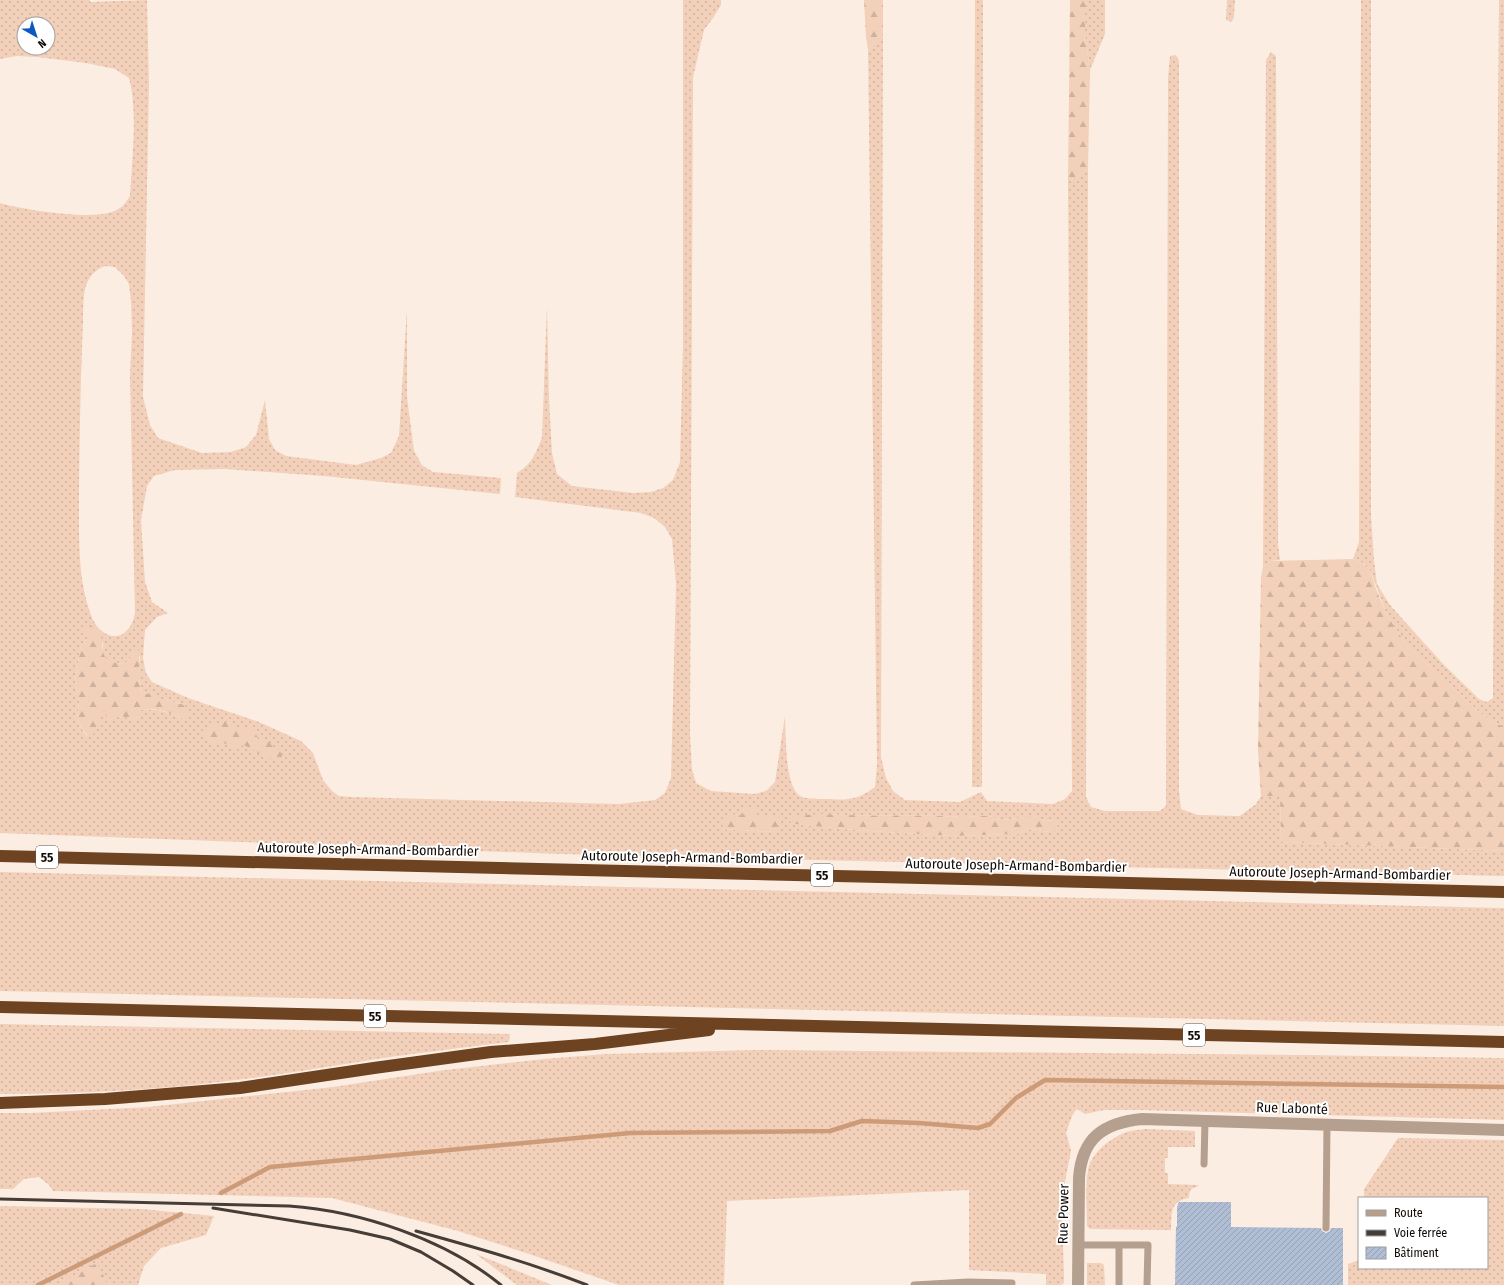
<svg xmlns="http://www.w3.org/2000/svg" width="1504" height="1285" font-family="'Fira Sans Condensed',sans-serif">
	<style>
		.grass { fill: url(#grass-dots); fill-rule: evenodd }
		.forest { fill: url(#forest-firs) }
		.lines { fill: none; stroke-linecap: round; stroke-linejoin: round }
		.stream { stroke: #cd9b77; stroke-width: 4.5 }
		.building { fill: url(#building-hatch) }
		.service { stroke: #b59f8f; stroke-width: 7 }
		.minor { stroke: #b59f8f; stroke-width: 12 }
		.motorway { stroke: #6e4321; stroke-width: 12 }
		.rail { stroke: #463d37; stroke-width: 3 }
		.labels { text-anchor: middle; stroke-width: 4; stroke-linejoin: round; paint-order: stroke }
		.shield { fill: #fff; stroke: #595451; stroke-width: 1 }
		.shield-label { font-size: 13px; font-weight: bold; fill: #120b06 }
		.street-label { font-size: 14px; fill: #120b06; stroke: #fff }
	</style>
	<defs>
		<pattern id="grass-dots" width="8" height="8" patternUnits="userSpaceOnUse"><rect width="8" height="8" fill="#f2d0b9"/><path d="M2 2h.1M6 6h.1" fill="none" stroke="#ceb19e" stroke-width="1.8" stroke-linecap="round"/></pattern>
		<pattern id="forest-firs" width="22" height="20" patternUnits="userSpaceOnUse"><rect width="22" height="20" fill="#f2d0b9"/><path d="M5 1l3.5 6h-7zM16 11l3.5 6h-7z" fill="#ceb19e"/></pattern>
		<pattern id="building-hatch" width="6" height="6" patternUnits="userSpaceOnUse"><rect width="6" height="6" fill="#afbed4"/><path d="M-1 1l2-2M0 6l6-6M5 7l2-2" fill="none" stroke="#96a2b4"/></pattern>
	</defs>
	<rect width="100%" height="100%" fill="#fcede3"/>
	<path class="grass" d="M0,0H90V2L147,0L149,84L143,397L150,425L158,438L202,453L231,452L246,447L256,435L265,400L269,439L275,450L286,456L356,465L381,458L391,453L399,436L407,309V397L414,451L422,465L433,472L501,478L500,494L324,476L225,469L175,470L154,476L147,486L141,520L145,582L152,602L168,613L157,617L145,630L143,658L146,673L152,682L188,698L259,722L301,741L313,753L323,780L332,791L339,796L352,797L619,804L655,800L665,793L671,778L676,584L672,539L665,527L654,518L641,513L515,497L517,473C532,464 535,454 542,438L547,306L549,399L552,453L557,474L572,486L633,493L651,492L663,488L673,480L680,462L683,345V0H721V5L713,18L704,30L693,77L690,734L692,769L696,783L711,791L754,794L766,791L775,782L785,716C786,734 784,789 802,797C808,799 823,799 830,799C848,801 861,798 875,787L877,765L868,50L883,33L881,757L886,778L893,791L905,800L960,802L981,792L987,801L1053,804L1065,799L1072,791L1068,182L1088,170L1086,797L1091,807L1105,811H1160L1166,806L1168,78L1170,56L1176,55L1179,61V790L1181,809L1198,815L1240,816L1256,804L1261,796H1280L1281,842L1504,851V876L560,854L0,833V203C23,210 90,220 112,212C121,209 125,204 130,196C132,160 138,112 129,78L115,69L86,63L37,57L17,56L0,59ZM24,24H48V48H24ZM106,266L115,267L124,276L129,284L131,301L132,332L130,375L135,613C134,617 133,622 131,625C119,646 97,634 91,615C78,581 79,540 79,504C79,462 80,419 81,377C82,359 82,340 83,322C83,311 83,299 85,289C88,277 95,269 106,266ZM87,639L103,643V652L107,661L123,664L130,660L133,653L140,657C138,667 138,686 143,694L153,693L158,699L180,703L184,719C170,713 157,708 141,710L136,719L119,716L108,721L105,712H99L87,737L77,720L79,701L75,681L81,645ZM822,814C869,817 916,814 964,817C972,817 980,815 988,816C992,816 996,819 1000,820C1015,820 1031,812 1045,821L1054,820L1051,832L1027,829L1019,834L952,836L854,830L794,824ZM743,815L765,818L774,832L721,829Z
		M975,0H983L982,787H972Z
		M1085,0H1105V34L1090,70L1085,35Z
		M1227,0H1235L1234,16L1232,22L1226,20Z
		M1361,0H1371V514L1374,560L1377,584L1390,605L1444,665L1479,699L1487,702L1493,698V677L1499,0H1504V727L1486,718L1407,646L1387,615L1370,570L1363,563L1353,559L1359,542Z
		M1271,52L1276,56L1278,544L1280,560L1270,561L1263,567L1266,60Z
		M0,872L1504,908V1026L0,991Z
		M0,1024L510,1034L509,1042C467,1047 425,1052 383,1058C334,1066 285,1074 236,1080C158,1090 79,1094 0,1094Z
		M755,1050L1306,1055L1504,1058V1120L1139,1110H1104L1085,1114L1077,1109C1070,1116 1071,1122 1066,1132L1071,1151L1065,1181L1062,1219L1064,1274V1283L1061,1285H1046V1274L969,1270V1190L727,1201L724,1285H619L529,1254L458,1231L332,1198L53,1191L49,1185L39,1177L24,1179L13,1189H0V1113H31L148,1107L333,1087L445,1070L544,1059L606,1054Z
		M1146,1129L1195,1131V1147H1168V1158H1165V1173H1168V1184L1198,1185L1197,1187C1190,1188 1189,1191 1189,1198C1169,1201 1172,1214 1171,1230L1090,1229L1087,1226C1087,1209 1085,1187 1088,1170C1091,1153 1110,1139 1124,1133C1131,1130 1139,1130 1146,1129Z
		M1398,1138L1504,1140V1285H1348V1264L1359,1260V1268H1487V1198H1364V1189Z
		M0,1206L142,1209L214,1216L206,1235L161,1248L144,1266L138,1285H0Z
		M476,1254L552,1285H517Z
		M1087,1263H1101L1104,1265L1105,1285H1087Z"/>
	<path class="forest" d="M864,0H883V33L868,50L866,37Z
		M1070,0H1085V35L1090,70L1088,170L1068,182Z
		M1353,559L1363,563L1370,570L1376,589L1387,615L1407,646L1486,718L1504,727V851L1281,842L1280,796H1261L1258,751L1261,576L1263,567L1270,561Z
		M92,626L101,634L103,652L107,661L123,664C130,660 132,653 138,648C141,661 136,684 143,694L153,693C164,705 181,698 190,711L189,716L185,719C170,713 157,707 141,710L136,719L119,716L108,721L105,712H99C99,725 100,731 88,737L77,720L79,701L75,681L81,645L87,639L84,627Z
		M221,720L230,724L232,729L238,728L254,729L258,739L269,740L273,747L280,750L282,757C271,765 255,749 243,745L236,749L224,743L210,744L204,738V731L212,723L218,724Z
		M746,806L755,808L758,817L765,818L776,815L780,819L779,825L774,832L721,829L729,814L743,815Z
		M822,814C869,817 917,814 964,817C972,817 981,815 988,816C992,816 996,819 1000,820C1015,820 1031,812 1045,821L1054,820L1058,825L1057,829L1052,832L1027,829L1019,834L952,836L854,830L794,824L790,822L793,816Z
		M97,1263L108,1285H56Z"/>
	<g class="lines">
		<path class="stream" d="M221,1193L270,1167L630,1133L830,1131L862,1121L919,1123L978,1128L990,1124L1016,1098L1045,1080L1504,1087
			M38,1285L181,1214"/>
	</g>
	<path class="building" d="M1179,1202H1231V1227L1321,1228L1322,1231L1326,1233L1330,1231L1331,1228H1343V1285H1175L1176,1226L1177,1227V1207Z"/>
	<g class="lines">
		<path class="service" d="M1204,1164L1205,1121
			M1326,1228L1327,1124
			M1078,1245H1119V1285
			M1119,1245H1148L1147,1285
			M914,1285L968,1282L1012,1283"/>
		<path class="minor" d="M1078,1285L1079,1178C1082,1138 1103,1123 1142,1119L1504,1130"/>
		<path class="motorway" d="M0,856L1504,892
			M0,1007L1504,1042
			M0,1103L105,1099L240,1088L374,1068L491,1052L595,1044L709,1030"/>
		<path class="rail" d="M0,1199L289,1206C360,1211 445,1239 501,1285
			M213,1208L350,1230L390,1239L421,1252L453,1271L473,1285
			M416,1231C474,1247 531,1263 587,1285"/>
	</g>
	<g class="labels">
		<g class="shield">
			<rect x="36" y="846" width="22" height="22" rx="3"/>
			<rect x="811" y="864" width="22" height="22" rx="3"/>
			<rect x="364" y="1005" width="22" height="22" rx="3"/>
			<rect x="1183" y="1024" width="22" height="22" rx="3"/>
		</g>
		<g class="shield-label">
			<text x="47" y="862">55</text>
			<text x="822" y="880">55</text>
			<text x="375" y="1021">55</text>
			<text x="1194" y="1040">55</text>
		</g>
		<g class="street-label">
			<text transform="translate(368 849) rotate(1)" y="5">Autoroute Joseph-Armand-Bombardier</text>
			<text transform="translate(692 857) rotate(1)" y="5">Autoroute Joseph-Armand-Bombardier</text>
			<text transform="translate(1016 865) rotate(1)" y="5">Autoroute Joseph-Armand-Bombardier</text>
			<text transform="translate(1340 873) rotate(1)" y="5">Autoroute Joseph-Armand-Bombardier</text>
			<text transform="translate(1292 1108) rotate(2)" y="5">Rue Labonté</text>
			<text transform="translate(1063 1214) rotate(-89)" y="5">Rue Power</text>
		</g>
	</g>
	<rect x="1358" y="1197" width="130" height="72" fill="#ffffff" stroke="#a09d9b"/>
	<rect x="1366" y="1210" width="20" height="6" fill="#b59f8f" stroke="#a09d9b"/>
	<text x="1394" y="1217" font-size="12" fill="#120b06">Route</text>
	<rect x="1366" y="1230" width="20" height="6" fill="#463d37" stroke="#a09d9b"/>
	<text x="1394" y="1237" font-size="12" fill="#120b06">Voie ferrée</text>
	<rect x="1366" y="1247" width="20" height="12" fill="url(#building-hatch)" stroke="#a09d9b"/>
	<text x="1394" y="1257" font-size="12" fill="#120b06">Bâtiment</text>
	<g transform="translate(36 36) rotate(141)"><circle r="19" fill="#ffffff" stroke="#a09d9b"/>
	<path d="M0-3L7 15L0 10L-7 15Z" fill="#0c58c2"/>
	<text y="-6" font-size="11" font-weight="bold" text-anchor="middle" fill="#120b06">N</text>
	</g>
</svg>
